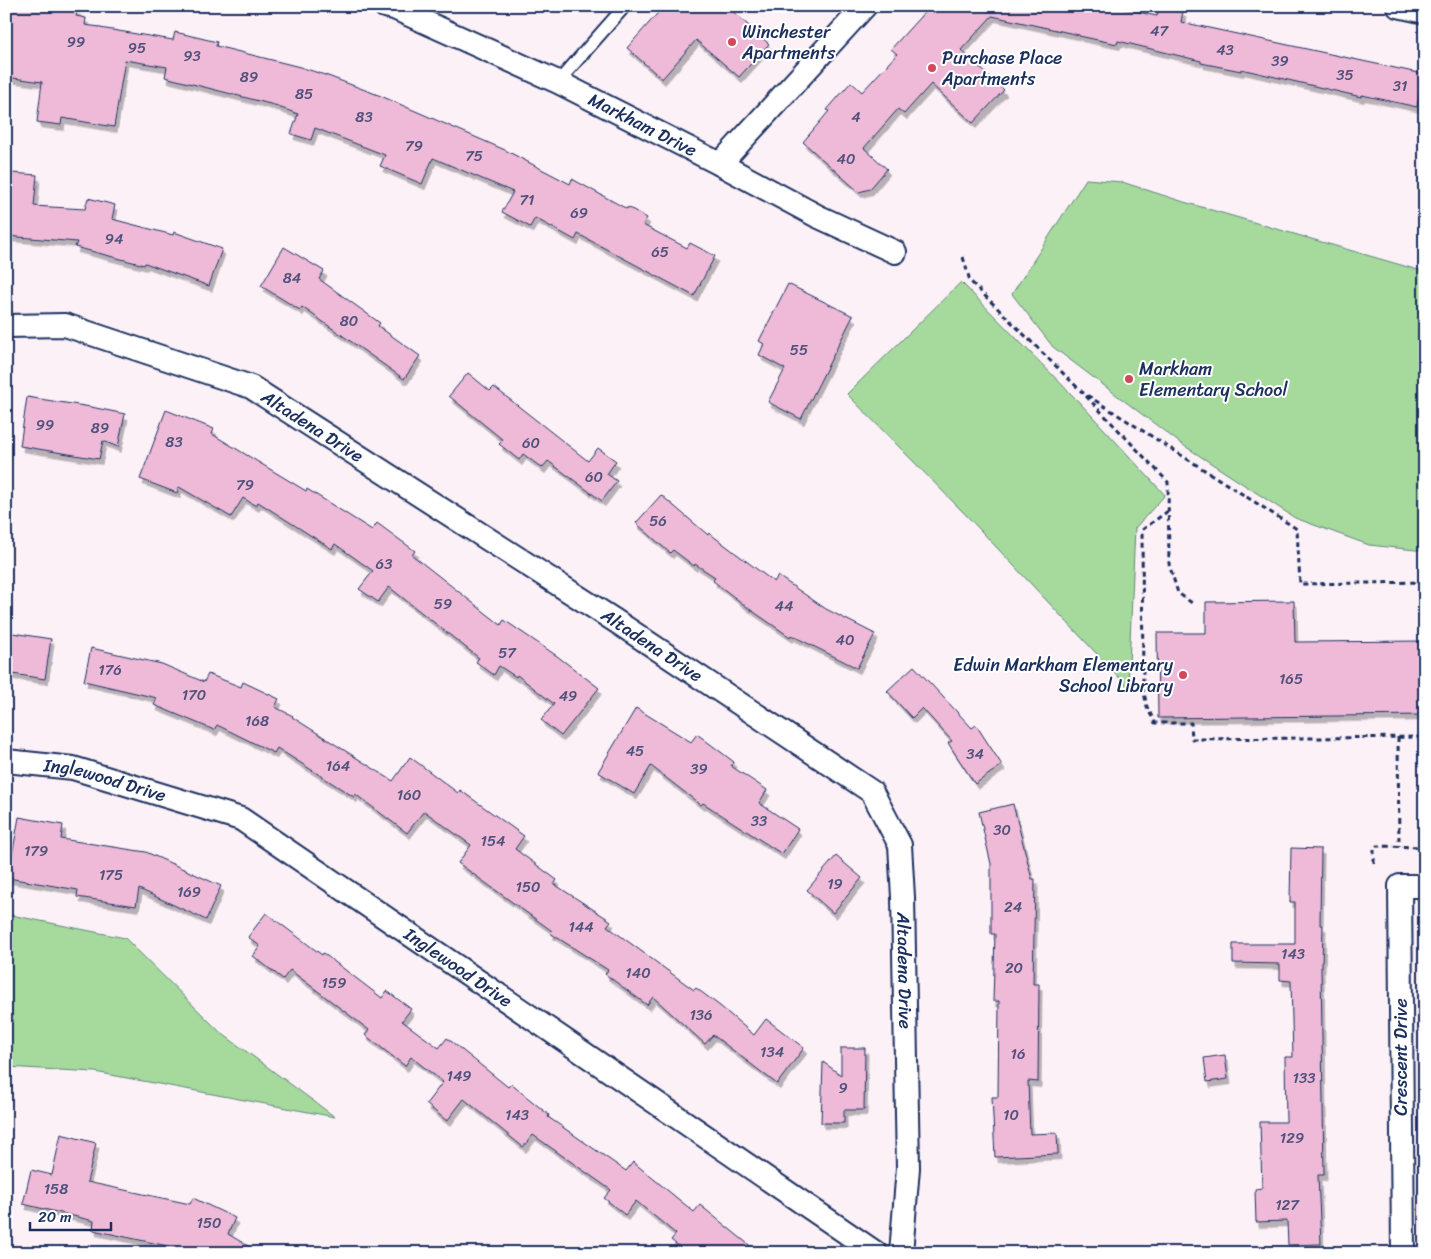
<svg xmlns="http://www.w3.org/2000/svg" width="1431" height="1259" font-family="Sriracha,sans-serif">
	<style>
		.green { fill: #a5da9c; stroke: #60847d }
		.building { fill: #eebad7; stroke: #1b2f5e; filter: url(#shadow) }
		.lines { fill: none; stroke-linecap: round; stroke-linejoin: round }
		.lane-casing { stroke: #1b2f5e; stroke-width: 15 }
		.street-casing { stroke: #1b2f5e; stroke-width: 26 }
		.path { stroke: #1b2f5e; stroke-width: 3; stroke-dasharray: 5 4; stroke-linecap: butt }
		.lane { stroke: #fff; stroke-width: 11 }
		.street { stroke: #fff; stroke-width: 22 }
		.poi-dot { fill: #d1495b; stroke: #fff; stroke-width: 2 }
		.labels { text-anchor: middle; stroke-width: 4; stroke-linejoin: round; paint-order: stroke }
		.number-label { font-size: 15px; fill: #50527c }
		.poi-label { font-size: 18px; fill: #1b2f5e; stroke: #fff; text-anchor: start }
		.street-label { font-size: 18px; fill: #1b2f5e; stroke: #fff }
	</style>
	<defs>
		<filter id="shadow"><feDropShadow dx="3" dy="5.5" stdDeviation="0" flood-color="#0004"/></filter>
	</defs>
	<rect width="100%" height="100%" fill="#fcf1f7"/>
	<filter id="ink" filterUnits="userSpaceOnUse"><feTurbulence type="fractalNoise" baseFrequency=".02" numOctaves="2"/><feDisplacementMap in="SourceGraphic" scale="10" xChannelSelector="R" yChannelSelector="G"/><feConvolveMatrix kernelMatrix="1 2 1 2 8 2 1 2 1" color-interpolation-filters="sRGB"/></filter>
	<g filter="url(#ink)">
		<path class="green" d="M1086,179L1122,182L1184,202L1425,272V551L1369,545L1295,518L1180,443L1053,347L1012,294Z
			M961,282L1080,403L1165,495L1135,528L1128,687L967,516L847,394Z
			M6,914L125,938L220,1032L335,1117L95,1072L6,1067Z"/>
		<path class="building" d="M6,6H56L78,10L76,16L86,18L85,25L100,27V28L173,40L175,32L217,42L216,46L300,67L328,76L381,96L505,150L570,184L572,179L627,209L628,207L647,218L643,225L687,248L690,243L715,256L694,296L578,234L575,240L535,218L530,227L502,212L513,192L433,158L422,184L380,166L385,155L315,128L311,140L291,134L298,114L278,107V106L165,77L167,67L125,60L114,127L62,118L61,125L37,122L42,82L6,77Z
			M664,6H727L769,44L739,77L696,40L662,79L627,48Z
			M930,6H1110L1157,16L1159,6H1162L1183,11L1181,22L1423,74L1417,107L1362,95L1361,97L1241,69V71L1201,63V61L1118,41L1117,44L1079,36V35L992,16L961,50L1004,90L973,123L931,84L904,114L898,109L864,148L887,169L870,189L859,192L803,142L829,111L827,110L851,82L862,92L897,54L891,49Z
			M12,173L37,175L34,206L85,209L88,198L115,205L112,219L173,235L174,232L222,249L209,286L145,263L144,265L75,247L77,242L7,236Z
			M284,247L324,271L319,279L380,323L378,326L420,356L404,379L302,307L300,310L261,286Z
			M788,284L853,316L801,419L768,402L785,369L759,355L764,344L759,341Z
			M468,373L490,391L494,387L588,461L598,448L616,461L607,474L617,481L602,501L548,461L542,468L523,454L519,460L499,444L503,440L449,396Z
			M27,397L91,407L125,414L118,447L103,441L99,459L20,446Z
			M166,410L214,429L212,434L306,491L307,489L372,530L377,523L415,551L412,555L501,625L504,620L557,656L599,688L561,736L541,720L554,704L517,675L516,677L499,666L494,675L476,662L479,658L389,587L378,602L359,589L373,571L335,544L332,549L258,502L256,506L243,498L231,517L179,487L177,493L140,479Z
			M661,495L708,535L709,533L774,582L778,576L826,609L875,634L857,668L791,635L790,637L751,610L713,581L715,577L695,564L694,566L673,550L670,553L636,523Z
			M1294,601L1295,642L1425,641V715L1158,718L1157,633H1206V602Z
			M6,632L51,639L45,679L6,673Z
			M91,648L162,664L204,682L208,674L241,687L243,682L279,699L275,707L293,716L292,717L393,781L410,757L458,793L460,790L524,836L515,849L557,880L554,884L611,921L607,926L694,990L696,988L720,1006L754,1035L766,1019L804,1048L777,1084L713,1035L705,1044L653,997L647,1005L605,974L608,970L550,933L552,931L458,863L471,845L424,811L407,833L355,794L354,797L277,748L274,753L217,725L214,730L154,705L157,698L84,681Z
			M914,666L972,728L976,725L1002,765L975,784L948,743L952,741L922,708L912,718L887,691Z
			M636,708L691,742L697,734L734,762L731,766L767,790L759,803L798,829L782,854L703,803L701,805L651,766L634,794L598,772Z
			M1013,804L1032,879H1035L1033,984H1039L1038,1082L1028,1081L1030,1134L1057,1133L1058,1154L995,1157L992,1097H998L999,1001H993L995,934H991V864L979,812Z
			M19,817L63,825L61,839L146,852L221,886L206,920L139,889L136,906L77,897L78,890L8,878Z
			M1291,848L1321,849L1320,925H1323L1322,967H1321L1324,1175H1318L1321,1244L1288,1245L1287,1221L1256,1222L1255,1189L1262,1188L1260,1122H1286L1285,1057H1293L1291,981L1280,980V964L1233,963V944H1295V902H1290Z
			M836,856L862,878L833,913L807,890Z
			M266,913L322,955L323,953L382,998L387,991L411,1009L402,1021L439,1048L447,1038L508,1087L511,1084L549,1115L548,1117L626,1171L633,1162L694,1212L700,1205L759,1253H687L671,1240L676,1234L636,1201L625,1215L604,1198L611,1190L533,1135L523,1147L464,1099L447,1121L426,1104L443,1082L411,1057L405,1066L365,1035L369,1030L290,970L283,979L253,956L260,946L248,937Z
			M841,1048H865L864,1110H844V1123H821L823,1062L841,1075Z
			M1225,1055L1228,1079L1207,1082L1204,1058Z
			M61,1134L96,1143L87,1182L190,1204L193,1198L235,1218L228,1234L260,1253H175L177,1248L93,1230L94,1221L23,1204L31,1170L52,1175Z"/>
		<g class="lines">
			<defs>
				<path id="lane" d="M558,82L625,6"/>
				<g id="street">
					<path id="s1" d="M385,6L394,8L558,82L720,164L817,216L895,252"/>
					<path d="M1398,6L1425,12"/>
					<path d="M720,164L865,6"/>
					<path id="s2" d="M6,326L65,325L251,387L614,620L872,792L900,845L903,897L908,1168L901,1253"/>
					<path id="s3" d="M6,761L73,768L241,819L876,1253"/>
					<path d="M1403,1253L1400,886H1425"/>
				</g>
			</defs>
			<use href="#lane" class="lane-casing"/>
			<use href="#street" class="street-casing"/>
			<path class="path" d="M963,257L970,281L1082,392L1297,529L1300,584L1425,582
				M1086,396L1168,482L1169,564L1178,593L1192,603
				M1168,511L1142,530L1143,688L1147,707L1155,723H1191L1192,739L1425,737
				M1398,737L1399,847
				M1374,863V847L1377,846L1423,847V863"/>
			<use href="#lane" class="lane"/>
			<use href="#street" class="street"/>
		</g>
	</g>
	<g class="poi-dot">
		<circle cx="732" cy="42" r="5"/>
		<circle cx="932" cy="68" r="5"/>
		<circle cx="1129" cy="379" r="5"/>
		<circle cx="1183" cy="675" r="5"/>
	</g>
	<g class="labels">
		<g class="number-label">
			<text x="1159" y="36">47</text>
			<text x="76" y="47">99</text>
			<text x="137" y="53">95</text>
			<text x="1225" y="55">43</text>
			<text x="192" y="61">93</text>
			<text x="1280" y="66">39</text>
			<text x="1345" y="80">35</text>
			<text x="249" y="82">89</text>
			<text x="1400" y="91">31</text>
			<text x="304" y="99">85</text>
			<text x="364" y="122">83</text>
			<text x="856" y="122">4</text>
			<text x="414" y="151">79</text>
			<text x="474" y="161">75</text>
			<text x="846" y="164">40</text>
			<text x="527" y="205">71</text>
			<text x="579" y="218">69</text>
			<text x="114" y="244">94</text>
			<text x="660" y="257">65</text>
			<text x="292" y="283">84</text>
			<text x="349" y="326">80</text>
			<text x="799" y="355">55</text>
			<text x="45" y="430">99</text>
			<text x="100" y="433">89</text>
			<text x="174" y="447">83</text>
			<text x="531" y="448">60</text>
			<text x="594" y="482">60</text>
			<text x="245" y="490">79</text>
			<text x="658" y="526">56</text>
			<text x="384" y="569">63</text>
			<text x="443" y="609">59</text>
			<text x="784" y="611">44</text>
			<text x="845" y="645">40</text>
			<text x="507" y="658">57</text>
			<text x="110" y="675">176</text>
			<text x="1291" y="684">165</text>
			<text x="194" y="700">170</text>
			<text x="568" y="701">49</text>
			<text x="257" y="726">168</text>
			<text x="635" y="756">45</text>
			<text x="975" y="759">34</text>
			<text x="338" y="771">164</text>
			<text x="699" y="774">39</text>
			<text x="409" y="800">160</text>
			<text x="759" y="826">33</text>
			<text x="1002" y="835">30</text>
			<text x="493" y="846">154</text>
			<text x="36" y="856">179</text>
			<text x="111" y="880">175</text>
			<text x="835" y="889">19</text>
			<text x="528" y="892">150</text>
			<text x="189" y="897">169</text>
			<text x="1013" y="912">24</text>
			<text x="581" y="932">144</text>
			<text x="1293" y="959">143</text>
			<text x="1014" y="973">20</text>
			<text x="638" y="978">140</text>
			<text x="334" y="988">159</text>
			<text x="701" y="1020">136</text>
			<text x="772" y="1057">134</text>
			<text x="1018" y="1059">16</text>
			<text x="459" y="1081">149</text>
			<text x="1304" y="1083">133</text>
			<text x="843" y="1093">9</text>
			<text x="517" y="1120">143</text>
			<text x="1011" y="1120">10</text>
			<text x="1292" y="1143">129</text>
			<text x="56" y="1194">158</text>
			<text x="1287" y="1210">127</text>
			<text x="209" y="1228">150</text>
		</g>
		<g class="poi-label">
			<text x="742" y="38">Winchester<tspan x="742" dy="21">Apartments</tspan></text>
			<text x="942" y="64">Purchase Place<tspan x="942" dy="21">Apartments</tspan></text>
			<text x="1139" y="375">Markham<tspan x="1139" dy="21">Elementary School</tspan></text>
			<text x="1173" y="671" text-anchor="end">Edwin Markham Elementary<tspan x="1173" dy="21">School Library</tspan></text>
		</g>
		<g class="street-label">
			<text dy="6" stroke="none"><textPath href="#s1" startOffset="284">Markham Drive</textPath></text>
			<text dy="6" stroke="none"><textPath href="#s2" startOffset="328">Altadena Drive</textPath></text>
			<text dy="6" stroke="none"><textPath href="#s2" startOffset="732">Altadena Drive</textPath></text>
			<text dy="6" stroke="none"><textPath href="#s3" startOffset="101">Inglewood Drive</textPath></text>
			<text dy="6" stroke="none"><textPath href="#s3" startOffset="506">Inglewood Drive</textPath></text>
			<text dy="6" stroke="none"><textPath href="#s2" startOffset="1182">Altadena Drive</textPath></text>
			<text transform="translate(1401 1057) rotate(-90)" y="6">Crescent Drive</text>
		</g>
	</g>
	<rect width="1431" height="1259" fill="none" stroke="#fff" stroke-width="25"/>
	<rect x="12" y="12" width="1406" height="1234" fill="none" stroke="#1b2f5e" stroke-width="2" filter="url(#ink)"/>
	<path d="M30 1222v8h81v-8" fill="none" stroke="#1b2f5e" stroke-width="2.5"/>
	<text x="38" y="1222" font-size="15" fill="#1b2f5e" stroke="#ffffff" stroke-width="4" paint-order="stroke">20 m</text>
</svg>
